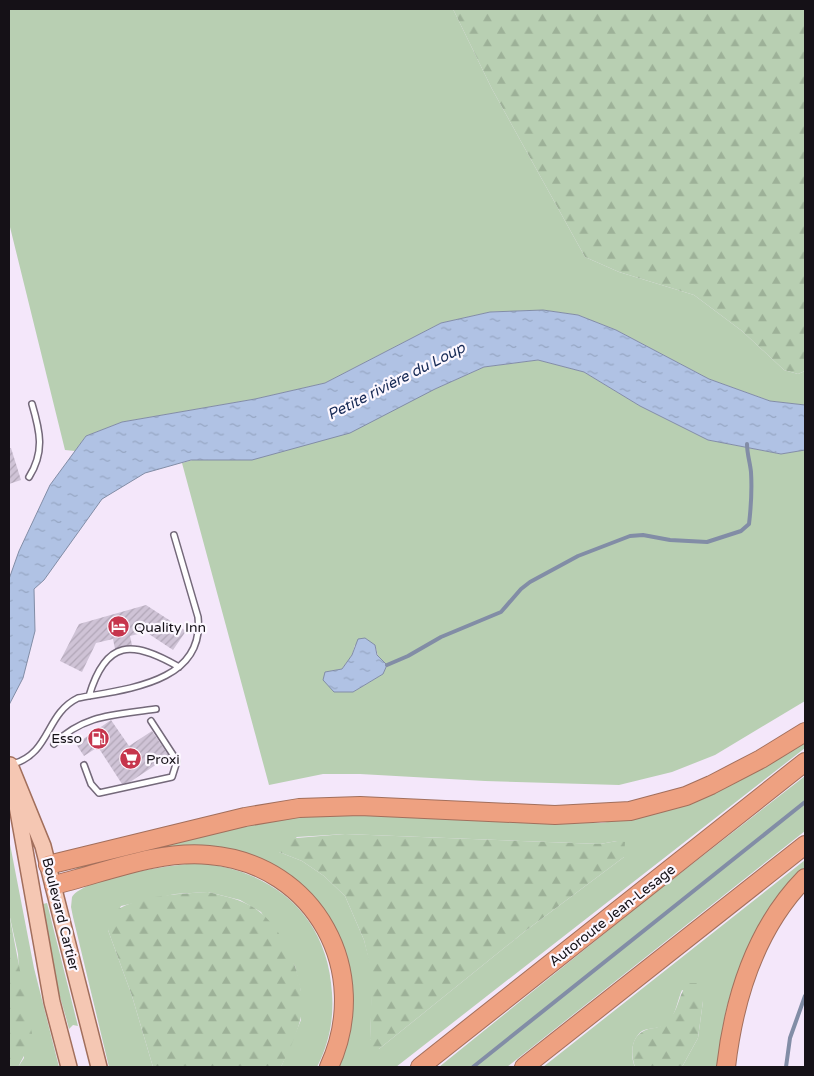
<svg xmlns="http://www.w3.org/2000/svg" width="814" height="1076" font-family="'Varela Round',sans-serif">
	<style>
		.grass { fill: #b8cfb2; fill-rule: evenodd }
		.forest { fill: url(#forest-firs) }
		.water { fill: url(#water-ripples); stroke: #828da6 }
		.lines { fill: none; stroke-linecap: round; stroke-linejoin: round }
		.stream { stroke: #828da6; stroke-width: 4 }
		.building { fill: url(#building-hatch) }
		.lane-casing { stroke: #74697a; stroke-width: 8 }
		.primary-casing { stroke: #a26f5c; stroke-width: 18 }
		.highway-casing { stroke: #a26f5c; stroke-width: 20 }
		.lane { stroke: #fff; stroke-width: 5 }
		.primary { stroke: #f5c7b3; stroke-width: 15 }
		.highway { stroke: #eea181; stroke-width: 18 }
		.labels { text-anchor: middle; stroke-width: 4.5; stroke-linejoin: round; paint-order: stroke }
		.poi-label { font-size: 14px; fill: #151117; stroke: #fcf7ff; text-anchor: start }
		.street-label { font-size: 14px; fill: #151117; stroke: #fcf7ff }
		.water-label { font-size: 15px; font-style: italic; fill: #162955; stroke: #fcf7ff }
	</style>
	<defs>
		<pattern id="forest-firs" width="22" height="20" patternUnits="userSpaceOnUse" patternTransform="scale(1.25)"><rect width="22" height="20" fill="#b8cfb2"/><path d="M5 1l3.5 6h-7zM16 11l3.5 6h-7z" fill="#9db198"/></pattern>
		<pattern id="water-ripples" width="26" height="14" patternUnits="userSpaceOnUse" patternTransform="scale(1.25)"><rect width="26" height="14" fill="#b0c2e4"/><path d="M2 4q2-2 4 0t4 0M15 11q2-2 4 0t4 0" fill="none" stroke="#96a6c3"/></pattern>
		<pattern id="building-hatch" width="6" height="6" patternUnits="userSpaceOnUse" patternTransform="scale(1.25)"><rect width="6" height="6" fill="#cfc3d6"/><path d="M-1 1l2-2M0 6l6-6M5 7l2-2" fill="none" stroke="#b1a6b7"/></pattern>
	</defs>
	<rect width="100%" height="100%" fill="#f4e7fa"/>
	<path class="grass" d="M9,9H453L492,89L585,257L619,272L694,295L742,331L784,370L798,374L805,371V405L770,401L709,379L616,330L578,315L543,310L490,312L441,323L325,383L255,399L122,422L86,436L75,451L65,450L9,223Z
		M538,360L584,372L640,406L708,440L781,454L805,450V701L715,755L672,772L619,785L485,781L360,774H323L269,785L182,463L435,389L484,367ZM355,645H375L383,674L353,692L325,672L342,669L352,655Z
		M805,741V748L396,1067H338L350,1029L352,1011V991L344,952L254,859L77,871L76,867L237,826L293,817L379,815L601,823L641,817L685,805ZM345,834L600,844L617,841L624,857L524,932L379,1049L370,1039L373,974L364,940L345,896L324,876L302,861L279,852L297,837Z
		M805,776V831L507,1067H439L646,900Z
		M9,839L34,968L59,1067H18L24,1058L18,954L9,913Z
		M805,860V869C754,922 720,993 719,1067H682L698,1038L703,1001L682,990C677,1001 676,1017 665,1025C658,1029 648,1028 642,1031C631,1039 630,1056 635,1067H543Z
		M197,863C272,869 328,915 332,993C334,1019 329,1044 317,1067H281L301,1020V992L295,966L261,912L240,900L208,892L175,894L121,906L108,930L132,996L153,1067H109L73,917L71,907L72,897C85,877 172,865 197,863Z
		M47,903L78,1026L73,1025L69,1029C60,993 41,940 43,904Z"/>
	<path class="forest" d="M453,9H805V371L798,374L784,370L742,331L694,295L619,272L585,257L492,89Z
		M345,834L600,844L617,841L625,842L624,857L524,932L379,1049L373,1048L370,1039L372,974L364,940L345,896L324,876L302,861L279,852L278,847L284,839Z
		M208,892C227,897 246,900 261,913C287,934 309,988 300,1021C296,1036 288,1053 281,1067H153L132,996L108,930L109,915C136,895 175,894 208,892Z
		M9,913L33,1039L18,1067H9Z
		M689,983H696L702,988L703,1001L698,1038L682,1067H635C631,1056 630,1039 642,1032C653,1025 660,1032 671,1017C680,1006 678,993 689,983Z"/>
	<path class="water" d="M543,310L578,315L616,330L709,379L770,401L805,405V450L781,454L708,440L640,406L584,372L538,360L484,367L435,389L350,433L252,460H191L145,473L102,499L44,580L34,589L35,631L23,678L9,705V579L19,551L50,485L86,436L122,422L255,399L325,383L441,323L490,312Z
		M365,638L375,645L377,655L387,665L383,674L353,692H334L323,680L325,672L342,669L352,655L358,639Z"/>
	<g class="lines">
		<path class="stream" d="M387,665L408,656L441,637L501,612L521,589L530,582L578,556L630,536L643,535L670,540L707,542L741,531L749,524C751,507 752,488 751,472C750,462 747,454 747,444
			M473,1067L805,802
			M786,1067L790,1038L805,996"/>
	</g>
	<path class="building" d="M9,448H11L21,480L9,484Z
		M146,605L186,631L173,650L146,632L130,636L132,645L115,649L113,639L96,643L82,672L60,661L79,624Z
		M111,720L129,746L152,731L169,756L130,782L122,784L98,747L84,756L76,744Z"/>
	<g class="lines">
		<defs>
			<path id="lane" d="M29,477C45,452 40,431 32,404
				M89,696C106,639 132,640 179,667
				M54,744C84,714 116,715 156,709
				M13,764C51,753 45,714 78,698C126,689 205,683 198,617L174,535
				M84,765L91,784L99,793L172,777L177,761L151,721"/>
			<path id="primary" d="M10,765L43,846L99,1067
				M14,789L52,1002L69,1067"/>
			<path id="highway" d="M48,865L245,817L299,808L360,806L555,815L630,811L686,796L711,785L761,759L805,732
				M54,885C104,873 157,850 209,855C316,864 373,972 329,1067
				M420,1067L805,762
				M524,1067L805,845
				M726,1067C734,998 756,928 805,878"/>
		</defs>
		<use href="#lane" class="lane-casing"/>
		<use href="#primary" class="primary-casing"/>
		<use href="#highway" class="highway-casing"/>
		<use href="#lane" class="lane"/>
		<use href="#primary" class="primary"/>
		<use href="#highway" class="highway"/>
	</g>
	<defs>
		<symbol id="hotel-disc" viewBox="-11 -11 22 22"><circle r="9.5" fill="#c6354c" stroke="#fcf7ff"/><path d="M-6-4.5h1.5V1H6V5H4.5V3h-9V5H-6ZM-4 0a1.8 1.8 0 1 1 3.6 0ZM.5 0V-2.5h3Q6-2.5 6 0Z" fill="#fff"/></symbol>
		<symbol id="fuel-disc" viewBox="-11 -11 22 22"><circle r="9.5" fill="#c6354c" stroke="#fcf7ff"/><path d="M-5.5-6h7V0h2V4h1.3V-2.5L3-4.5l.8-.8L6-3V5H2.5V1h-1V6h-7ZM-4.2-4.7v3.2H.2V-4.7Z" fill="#fff"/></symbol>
		<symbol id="supermarket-disc" viewBox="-11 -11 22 22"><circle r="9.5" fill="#c6354c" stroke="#fcf7ff"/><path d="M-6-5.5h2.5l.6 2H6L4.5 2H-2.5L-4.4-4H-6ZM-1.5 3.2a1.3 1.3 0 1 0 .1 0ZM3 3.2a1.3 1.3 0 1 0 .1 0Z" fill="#fff"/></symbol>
	</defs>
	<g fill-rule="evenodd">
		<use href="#hotel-disc" x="106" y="614" width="25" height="25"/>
		<use href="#fuel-disc" x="86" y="726" width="25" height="25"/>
		<use href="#supermarket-disc" x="118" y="746" width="25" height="25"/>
	</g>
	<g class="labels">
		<g class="poi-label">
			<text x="134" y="632">Quality Inn</text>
			<text x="82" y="743" text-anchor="end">Esso</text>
			<text x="146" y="764">Proxi</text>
		</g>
		<g class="street-label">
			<text transform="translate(61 914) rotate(76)" y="5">Boulevard Cartier</text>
			<text transform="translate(612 915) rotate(-38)" y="5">Autoroute Jean-Lesage</text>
		</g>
		<g class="water-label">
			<text transform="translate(396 381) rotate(-27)" y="5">Petite rivière du Loup</text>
		</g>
	</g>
	<rect width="814" height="1076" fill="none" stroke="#151117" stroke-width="20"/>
</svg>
